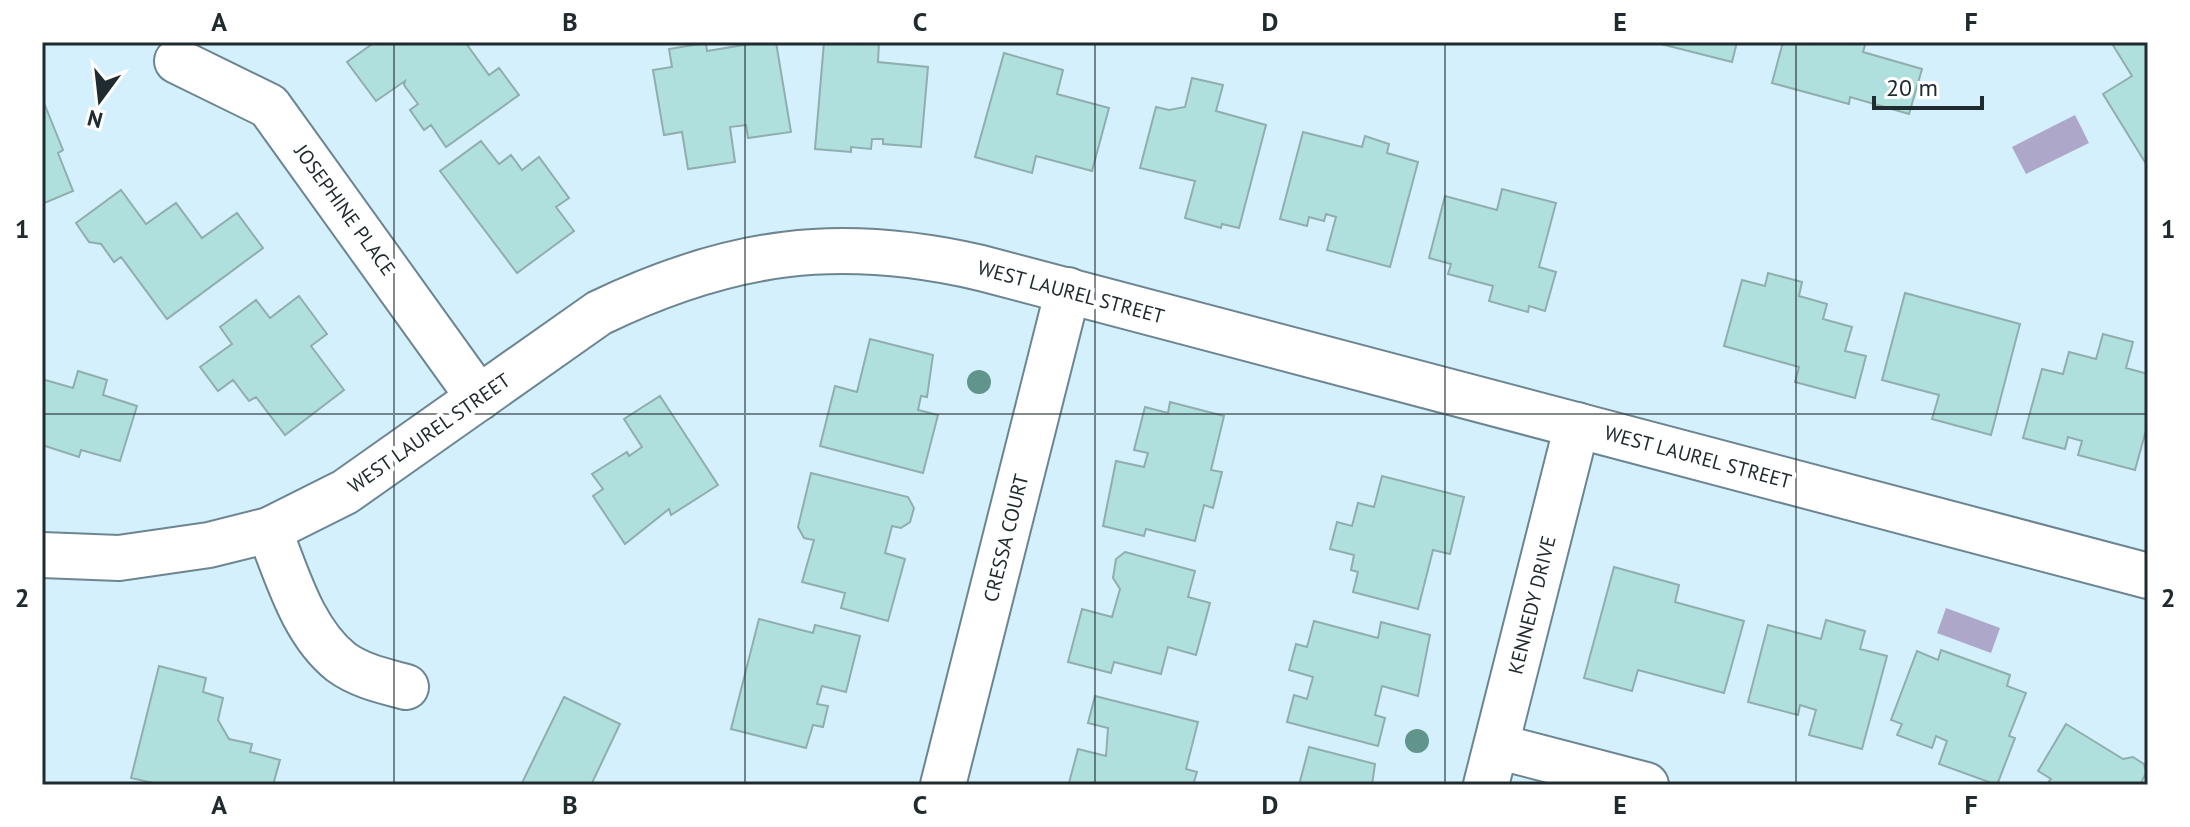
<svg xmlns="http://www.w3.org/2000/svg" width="2190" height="827" font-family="'PT Sans',sans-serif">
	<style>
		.water { fill: #ada8ca }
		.building { fill: #b0e0de; stroke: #8faead; stroke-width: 2 }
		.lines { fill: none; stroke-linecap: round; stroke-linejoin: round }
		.street-casing { stroke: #6c8591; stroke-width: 48 }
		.secondary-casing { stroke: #6c8591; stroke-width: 48 }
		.street { stroke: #fff; stroke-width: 44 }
		.secondary { stroke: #fff; stroke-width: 44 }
		.tree { fill: #61958c }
		.grid { fill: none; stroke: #202b30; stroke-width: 2; stroke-opacity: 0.55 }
		.labels { text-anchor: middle; stroke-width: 8; stroke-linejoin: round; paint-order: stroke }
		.street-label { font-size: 20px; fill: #202b30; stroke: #fff }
		.neatline { fill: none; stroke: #202b30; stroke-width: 3 }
		.grid-label { font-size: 26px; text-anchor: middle; font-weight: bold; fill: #202b30 }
	</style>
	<rect width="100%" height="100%" fill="#d4f0fc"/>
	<path class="water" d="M2075,115L2089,143L2026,174L2012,147Z
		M1946,608L2000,628L1991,653L1937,633Z"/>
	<path class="building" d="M375,42H465L489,75L499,68L519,95L446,147L431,125L424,130L410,110L418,104L404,85L405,81L376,101L347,62Z
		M762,42H776L791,132L748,138L746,125L730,127L735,162L688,169L682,132L664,135L653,70L672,67L669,49L706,43L707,51Z
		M824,42H879L878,62L928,67L921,147L883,144V139H872L871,149L851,147V152L815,149Z
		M1653,42H1737L1732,62Z
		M1783,42H1866L1863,52L1922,69L1909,114L1850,97L1849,104L1772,83Z
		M2111,42H2148V167L2103,94L2132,76Z
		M1004,53L1063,70L1057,94L1109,108L1092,171L1036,156L1032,173L975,157Z
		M1192,78L1223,85L1216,111L1266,125L1239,228L1222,224L1221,228L1185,218L1195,181L1140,168L1156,107L1169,110L1185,107Z
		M42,98L63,150L58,153L73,191L42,204Z
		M1303,132L1362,147L1365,136L1389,144L1387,153L1418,162L1390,267L1327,250L1336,217L1326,214L1324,221L1309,217L1307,226L1280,219Z
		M481,141L499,164L511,155L522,170L539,157L569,198L556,207L574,231L517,273L440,171Z
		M1502,189L1556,203L1539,267L1556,272L1545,311L1529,306L1528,312L1489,301L1493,286L1448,274L1451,264L1429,258L1445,196L1497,210Z
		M121,190L146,224L176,203L202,238L237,213L263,248L167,319L121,257L114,262L101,244L89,242L76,223Z
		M1768,273L1802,282L1799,296L1827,304L1823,319L1852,327L1845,351L1866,356L1855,398L1795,382L1799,367L1724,346L1742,280L1765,286Z
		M1905,293L2020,324L1991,435L1932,419L1939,395L1882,380Z
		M299,296L327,334L311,346L344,390L285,435L256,397L249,401L233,380L218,391L200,367L232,344L220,327L256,300L270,318Z
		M2103,334L2133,342L2126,368L2148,374V423L2135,470L2078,455L2082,441L2068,437L2065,449L2023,438L2042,369L2063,374L2069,352L2096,359Z
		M870,339L933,355L927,397L921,396L918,410L938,415L923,473L820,446L835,386L857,392Z
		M78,371L107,380L103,395L137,406L120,461L81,450L79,457L42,445V379L73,388Z
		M660,396L718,485L671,515L669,509L625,544L593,496L603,489L592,474L627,452L629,456L642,447L624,419Z
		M1170,402L1224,416L1211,470L1222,472L1213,508L1204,505L1195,541L1146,529L1144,536L1103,526L1116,461L1144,467L1148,453L1134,450L1145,407L1168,413Z
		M811,473L908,497L914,508L910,522L901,528L892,526L885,553L905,559L888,621L841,608L845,593L802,582L814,540L804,538L798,527Z
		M1382,476L1464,497L1450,554L1433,550L1418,609L1353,592L1358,572L1351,570L1354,555L1330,549L1337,522L1352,526L1358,503L1374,507Z
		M1125,552L1195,571L1188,597L1210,603L1196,655L1168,647L1161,674L1114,662L1111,673L1068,662L1082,609L1112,617L1120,589L1113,578L1116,559Z
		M1614,567L1679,585L1675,602L1744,621L1724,693L1638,670L1632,691L1584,678Z
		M759,619L813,633L815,625L860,636L846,692L822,686L817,704L828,706L823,727L813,725L806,748L731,729Z
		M1826,620L1865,631L1860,649L1887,656L1862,749L1809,735L1816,710L1800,705L1798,715L1748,702L1768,625L1821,639Z
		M1314,621L1378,638L1381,622L1430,635L1418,696L1382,686L1375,715L1385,718L1378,746L1287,722L1294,695L1307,699L1313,677L1289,670L1296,644L1307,647Z
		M1941,650L2010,675L2007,686L2026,693L2009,736L2015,738L1997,785L1939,764L1947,741L1936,736L1932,748L1897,735L1902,724L1891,720L1917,651L1938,660Z
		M159,666L206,678L203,692L223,698L218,720L229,739L252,744L250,752L280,760L273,785H162L131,778Z
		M1095,696L1198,722L1186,769L1197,772L1193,785L1069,783L1078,749L1106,756L1108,728L1088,723Z
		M564,697L620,724L591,785H521Z
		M2066,724L2123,759L2133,757L2144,764L2146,773L2140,785H2046L2051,779L2038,771Z
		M1309,747L1375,764L1372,785H1299Z"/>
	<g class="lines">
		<defs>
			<path id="street" d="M177,61L269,106L479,398
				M269,530C287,574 302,631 341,662C360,676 384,681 406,687
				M1496,746L1646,785
				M943,785L1068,290
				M1486,785L1577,425"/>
			<path id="secondary" d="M42,555L119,558L209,545L269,530L345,492L599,313C730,250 838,235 981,268L2148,576"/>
		</defs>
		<use href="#street" class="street-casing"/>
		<use href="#secondary" class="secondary-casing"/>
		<use href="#street" class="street"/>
		<use href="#secondary" class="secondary"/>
	</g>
	<g class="tree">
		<circle cx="979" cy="382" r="12"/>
		<circle cx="1417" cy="741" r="12"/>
	</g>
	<path class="grid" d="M394,42V785M745,42V785M1095,42V785M1445,42V785M1796,42V785M42,414H2148"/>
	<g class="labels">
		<g class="street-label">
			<text transform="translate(345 210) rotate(54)" y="7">JOSEPHINE PLACE</text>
			<text transform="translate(1071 292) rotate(15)" y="7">WEST LAUREL STREET</text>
			<text transform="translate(429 433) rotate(-35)" y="7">WEST LAUREL STREET</text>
			<text transform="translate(1698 457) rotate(15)" y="7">WEST LAUREL STREET</text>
			<text transform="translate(1006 538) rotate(-76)" y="7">CRESSA COURT</text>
			<text transform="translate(1532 605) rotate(-76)" y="7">KENNEDY DRIVE</text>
		</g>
	</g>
	<rect width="2190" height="827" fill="none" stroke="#ffffff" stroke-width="88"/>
	<g transform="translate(100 100) rotate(195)" stroke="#ffffff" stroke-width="6" paint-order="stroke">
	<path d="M0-6L14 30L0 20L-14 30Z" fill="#202b30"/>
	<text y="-12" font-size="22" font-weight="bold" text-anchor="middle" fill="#202b30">N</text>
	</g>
	<path d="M1874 96v12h108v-12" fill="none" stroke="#202b30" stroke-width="4"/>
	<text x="1886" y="96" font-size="24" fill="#202b30" stroke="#ffffff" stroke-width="6" paint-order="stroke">20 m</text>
	<rect x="44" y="44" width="2102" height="739" class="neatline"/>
	<g class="grid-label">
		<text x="219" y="31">A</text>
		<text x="570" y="31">B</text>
		<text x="920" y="31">C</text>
		<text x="1270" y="31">D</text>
		<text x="1620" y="31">E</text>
		<text x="1971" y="31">F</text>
		<text x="22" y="238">1</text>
		<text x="2168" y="238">1</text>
		<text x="22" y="607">2</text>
		<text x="2168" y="607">2</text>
		<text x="219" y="814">A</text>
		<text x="570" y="814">B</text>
		<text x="920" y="814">C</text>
		<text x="1270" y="814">D</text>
		<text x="1620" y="814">E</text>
		<text x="1971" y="814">F</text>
	</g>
</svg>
